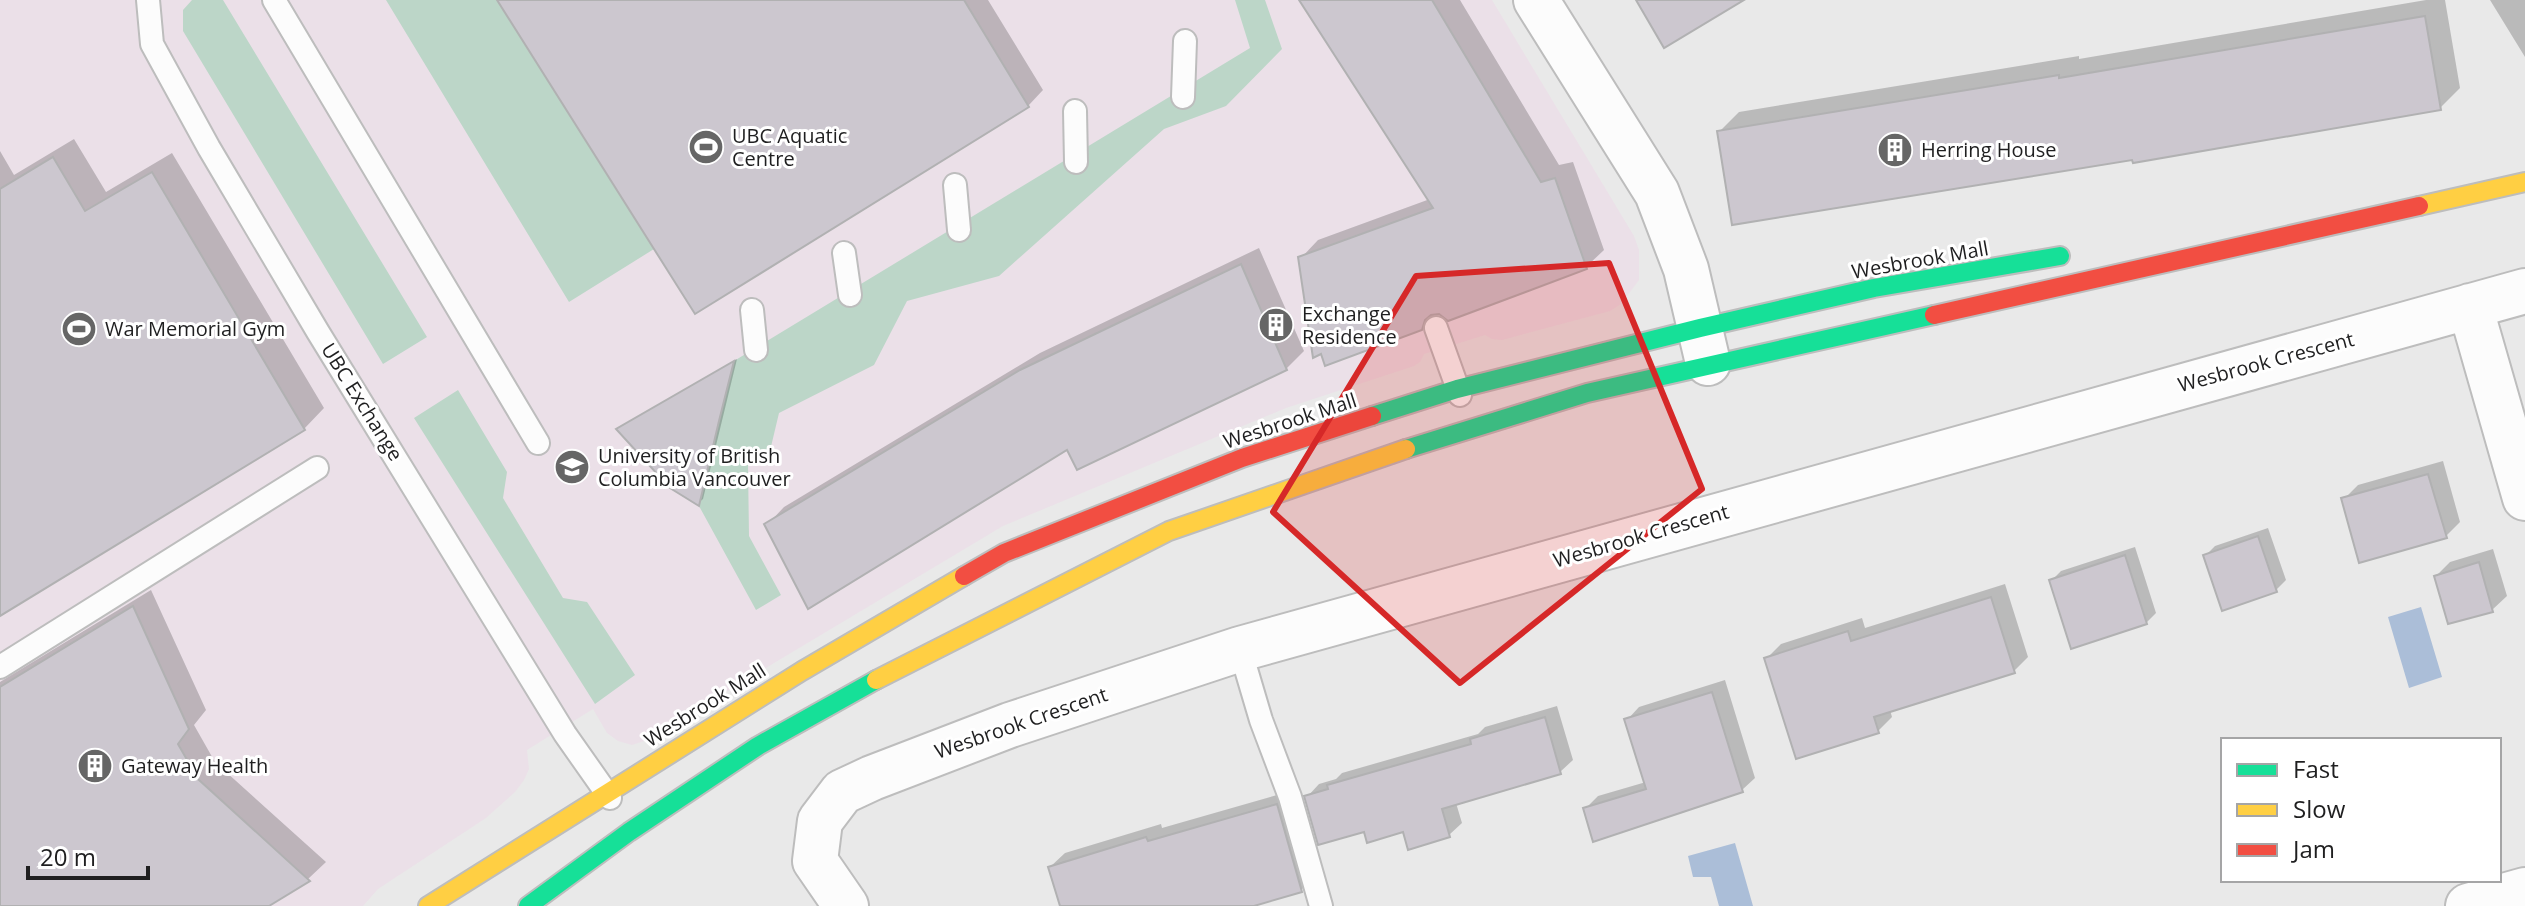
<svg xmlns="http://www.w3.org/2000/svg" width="2525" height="906" font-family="'Open Sans',sans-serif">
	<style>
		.education { fill: #ebe0e8 }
		.green { fill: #bcd6c8 }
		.water { fill: #abbed8 }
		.shadow { fill: #0003 }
		.building { fill: #ccc7cf; stroke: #b1b1b2; stroke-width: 2 }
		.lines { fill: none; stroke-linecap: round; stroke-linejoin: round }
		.lane-casing { stroke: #bdbdbd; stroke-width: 26 }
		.street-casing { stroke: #bdbdbd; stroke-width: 48 }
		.fast-casing { stroke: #bdbdbd; stroke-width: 22 }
		.slow-casing { stroke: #bdbdbd; stroke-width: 22 }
		.jam-casing { stroke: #bdbdbd; stroke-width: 22 }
		.lane { stroke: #fcfcfc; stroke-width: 22 }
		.street { stroke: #fcfcfc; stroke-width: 44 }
		.fast { stroke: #16e098; stroke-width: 18 }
		.slow { stroke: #ffcf43; stroke-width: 18 }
		.jam { stroke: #f24e42; stroke-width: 18 }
		.marked { fill: #d62828; fill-opacity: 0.2; stroke: #d62828; stroke-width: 6; stroke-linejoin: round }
		.labels { text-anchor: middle; stroke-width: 6; stroke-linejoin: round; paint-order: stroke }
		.poi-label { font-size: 20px; fill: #1f1f20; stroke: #fff; text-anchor: start }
		.street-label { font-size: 20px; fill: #1f1f20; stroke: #fff }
	</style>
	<rect width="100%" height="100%" fill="#e9e9e9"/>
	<path class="education" d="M0,0H1492L1634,236L1639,250V280L1621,304L1610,311L1502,340L1492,339L1485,335L1424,354L1420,362L1414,366L1286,408L1003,526L644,741L632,745L618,741L607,733L593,709L527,750L529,769L524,780L515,792L486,818L378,889L363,906H0Z"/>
	<path class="green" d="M192,0H223L427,337L383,364L183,31V10Z
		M386,0H497L654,249L569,302Z
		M1235,0H1265L1282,49L1226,106L1164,129L999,276L907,301L874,365L779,413L769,455L748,465L749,536L781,595L756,610L699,506L734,361L1250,48Z
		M458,390L507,472L503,498L563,598L587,602L635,675L595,704L414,418Z"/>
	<path class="water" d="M2421,607L2442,677L2409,688L2388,617Z
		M1735,843L1753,906H1719L1711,877H1693L1688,856Z"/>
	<path class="shadow" d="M499,0H988L1043,90L1028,106Z
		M1301,0H1460L1559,165L1573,162L1604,250L1586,267L1437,313L1421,328L1301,258L1318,240L1430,199Z
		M2426,0H2445L2460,88L2440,108L2134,157L1719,132L1739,112L2079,56V59Z
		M2490,0H2525V57Z
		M74,139L106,192L172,153L324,408L304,429L0,614V151L14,175Z
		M1259,248L1304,351L1286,369L767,525L784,507L1040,353Z
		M737,359L703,499L698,503L623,425Z
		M2443,461L2460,522L2446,536L2344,499L2358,485Z
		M2268,528L2286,580L2276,590L2205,556L2215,546Z
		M2135,547L2156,613L2146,623L2051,581L2061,571Z
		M2493,549L2507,596L2492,610L2436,576L2450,562Z
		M2005,584L2028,657L2014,671L1890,710L1892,717L1878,731L1767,658L1781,644L1862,618L1865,628Z
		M151,590L206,710L194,725L215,762L326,862L308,879L265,906H0V682Z
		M1725,680L1755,778L1742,790L1586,808L1598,796L1646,782L1627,720L1639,707Z
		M1557,706L1573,760L1560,772L1456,803L1462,823L1449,835L1404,829L1366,830L1307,797L1319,784L1336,779L1342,773L1478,734L1485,727Z
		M1291,791L1316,876L1301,890L1247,906H1062L1050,867L1065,853L1161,824L1162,828Z"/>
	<path class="building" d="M497,0H964L1029,107L695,314Z
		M1299,0H1432L1541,182L1555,178L1587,269L1448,321L1439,314L1431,315L1425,320L1422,330L1325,366L1321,354L1313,358L1298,257L1433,208Z
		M1636,0H1744L1664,48Z
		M2425,16L2441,110L2133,163L2132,160L1732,225L1717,131L2059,75V78Z
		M53,157L85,211L152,172L305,430L0,616V189Z
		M1241,264L1287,370L1077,470L1067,450L808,609L764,524L1020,370Z
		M734,361L719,421L699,506L670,488L616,429Z
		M2428,474L2447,538L2359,563L2341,498Z
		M2258,536L2277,592L2222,611L2203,555Z
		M2125,555L2147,624L2071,649L2049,580Z
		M2479,562L2493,612L2448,624L2434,576Z
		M1991,597L2015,673L1874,717L1879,733L1796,759L1764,658L1848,631L1851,641Z
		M133,606L189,729L178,744L198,779L310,881L269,906H0V687Z
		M1712,692L1743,792L1593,842L1583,808L1646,789L1624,719Z
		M1545,717L1561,774L1442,809L1450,837L1408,850L1403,832L1367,843L1364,832L1318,845L1304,796L1328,789L1327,785L1471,744L1470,739Z
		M1277,804L1302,892L1254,906H1060L1048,867L1146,837L1148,841Z"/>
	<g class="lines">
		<defs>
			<path id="lane" d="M148,0L152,44L209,148L318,332L565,734L610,798
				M274,0L538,443
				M1183,97L1185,41
				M1075,111L1076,162
				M955,185L959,230
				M844,253L850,295
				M752,310L756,350
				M1436,328L1460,395
				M1240,649L1261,720L1290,797L1321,906
				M0,667L317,468"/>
			<path id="street" d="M1536,0L1657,193L1686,269L1708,363
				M2470,306L2525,498
				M846,906L815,861L820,821L842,792L872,778L1010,725L1240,649L2525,291
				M2468,906L2525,890"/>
			<path id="fast" d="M1372,416L1457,389L1700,328L1874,288L2060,256
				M1406,449L1587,393L1934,315
				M528,906L629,832L758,746L876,680"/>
			<path id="slow" d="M2419,206L2525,182
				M876,680L1169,531L1406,449
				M428,906L802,671L964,576"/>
			<path id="jam" d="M1934,315L2419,206
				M964,576L1004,553L1242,458L1372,416"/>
		</defs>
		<use href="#lane" class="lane-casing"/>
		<use href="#street" class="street-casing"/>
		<use href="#fast" class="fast-casing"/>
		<use href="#slow" class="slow-casing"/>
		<use href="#jam" class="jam-casing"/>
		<use href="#lane" class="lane"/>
		<use href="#street" class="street"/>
		<use href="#fast" class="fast"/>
		<use href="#slow" class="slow"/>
		<use href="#jam" class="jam"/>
	</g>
	<path class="marked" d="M1609,263L1702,489L1460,683L1273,512L1416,276Z"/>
	<defs>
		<symbol id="stadium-disc" viewBox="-11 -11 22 22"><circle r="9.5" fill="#666" stroke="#fff"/><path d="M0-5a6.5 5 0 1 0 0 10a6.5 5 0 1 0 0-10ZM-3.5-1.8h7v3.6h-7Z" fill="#fff"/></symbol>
		<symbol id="building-disc" viewBox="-11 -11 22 22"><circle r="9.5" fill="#666" stroke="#fff"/><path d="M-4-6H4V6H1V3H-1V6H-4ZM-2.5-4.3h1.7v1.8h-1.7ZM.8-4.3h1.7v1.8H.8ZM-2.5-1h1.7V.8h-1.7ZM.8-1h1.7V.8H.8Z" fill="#fff"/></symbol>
		<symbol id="university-disc" viewBox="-11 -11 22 22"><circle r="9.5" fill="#666" stroke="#fff"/><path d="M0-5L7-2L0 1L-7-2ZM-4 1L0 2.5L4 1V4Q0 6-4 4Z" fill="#fff"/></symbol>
	</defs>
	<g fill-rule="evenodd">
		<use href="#stadium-disc" x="686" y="127" width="40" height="40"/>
		<use href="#building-disc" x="1875" y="130" width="40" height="40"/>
		<use href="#building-disc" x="1256" y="305" width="40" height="40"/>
		<use href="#stadium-disc" x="59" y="309" width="40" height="40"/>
		<use href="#university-disc" x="552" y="447" width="40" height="40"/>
		<use href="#building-disc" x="75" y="746" width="40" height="40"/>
	</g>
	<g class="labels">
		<g class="poi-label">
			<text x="732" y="143">UBC Aquatic<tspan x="732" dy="23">Centre</tspan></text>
			<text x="1921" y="157">Herring House</text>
			<text x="1302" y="321">Exchange<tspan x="1302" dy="23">Residence</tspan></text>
			<text x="105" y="336">War Memorial Gym</text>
			<text x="598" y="463">University of British<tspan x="598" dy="23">Columbia Vancouver</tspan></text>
			<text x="121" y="773">Gateway Health</text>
		</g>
		<g class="street-label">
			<text transform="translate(1920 260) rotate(-10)" y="7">Wesbrook Mall</text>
			<text transform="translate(2266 362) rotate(-15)" y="7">Wesbrook Crescent</text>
			<text transform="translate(362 402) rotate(58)" y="7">UBC Exchange</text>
			<text transform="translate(1290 421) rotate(-18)" y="7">Wesbrook Mall</text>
			<text transform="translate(1641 536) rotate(-16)" y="7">Wesbrook Crescent</text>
			<text transform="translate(705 705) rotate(-32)" y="7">Wesbrook Mall</text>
			<text transform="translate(1021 723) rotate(-19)" y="7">Wesbrook Crescent</text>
		</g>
	</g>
	<rect x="2221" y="738" width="280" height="144" fill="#ffffff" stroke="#a5a5a6" stroke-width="2"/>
	<rect x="2237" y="764" width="40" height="12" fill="#16e098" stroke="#a5a5a6" stroke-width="2"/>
	<text x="2293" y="778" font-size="24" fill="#1f1f20">Fast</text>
	<rect x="2237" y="804" width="40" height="12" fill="#ffcf43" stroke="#a5a5a6" stroke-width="2"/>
	<text x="2293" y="818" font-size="24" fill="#1f1f20">Slow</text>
	<rect x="2237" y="844" width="40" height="12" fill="#f24e42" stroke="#a5a5a6" stroke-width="2"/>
	<text x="2293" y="858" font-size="24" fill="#1f1f20">Jam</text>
	<path d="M28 866v12h120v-12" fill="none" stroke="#1f1f20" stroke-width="4"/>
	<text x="40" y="866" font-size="24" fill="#1f1f20" stroke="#ffffff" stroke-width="6" paint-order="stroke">20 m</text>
</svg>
